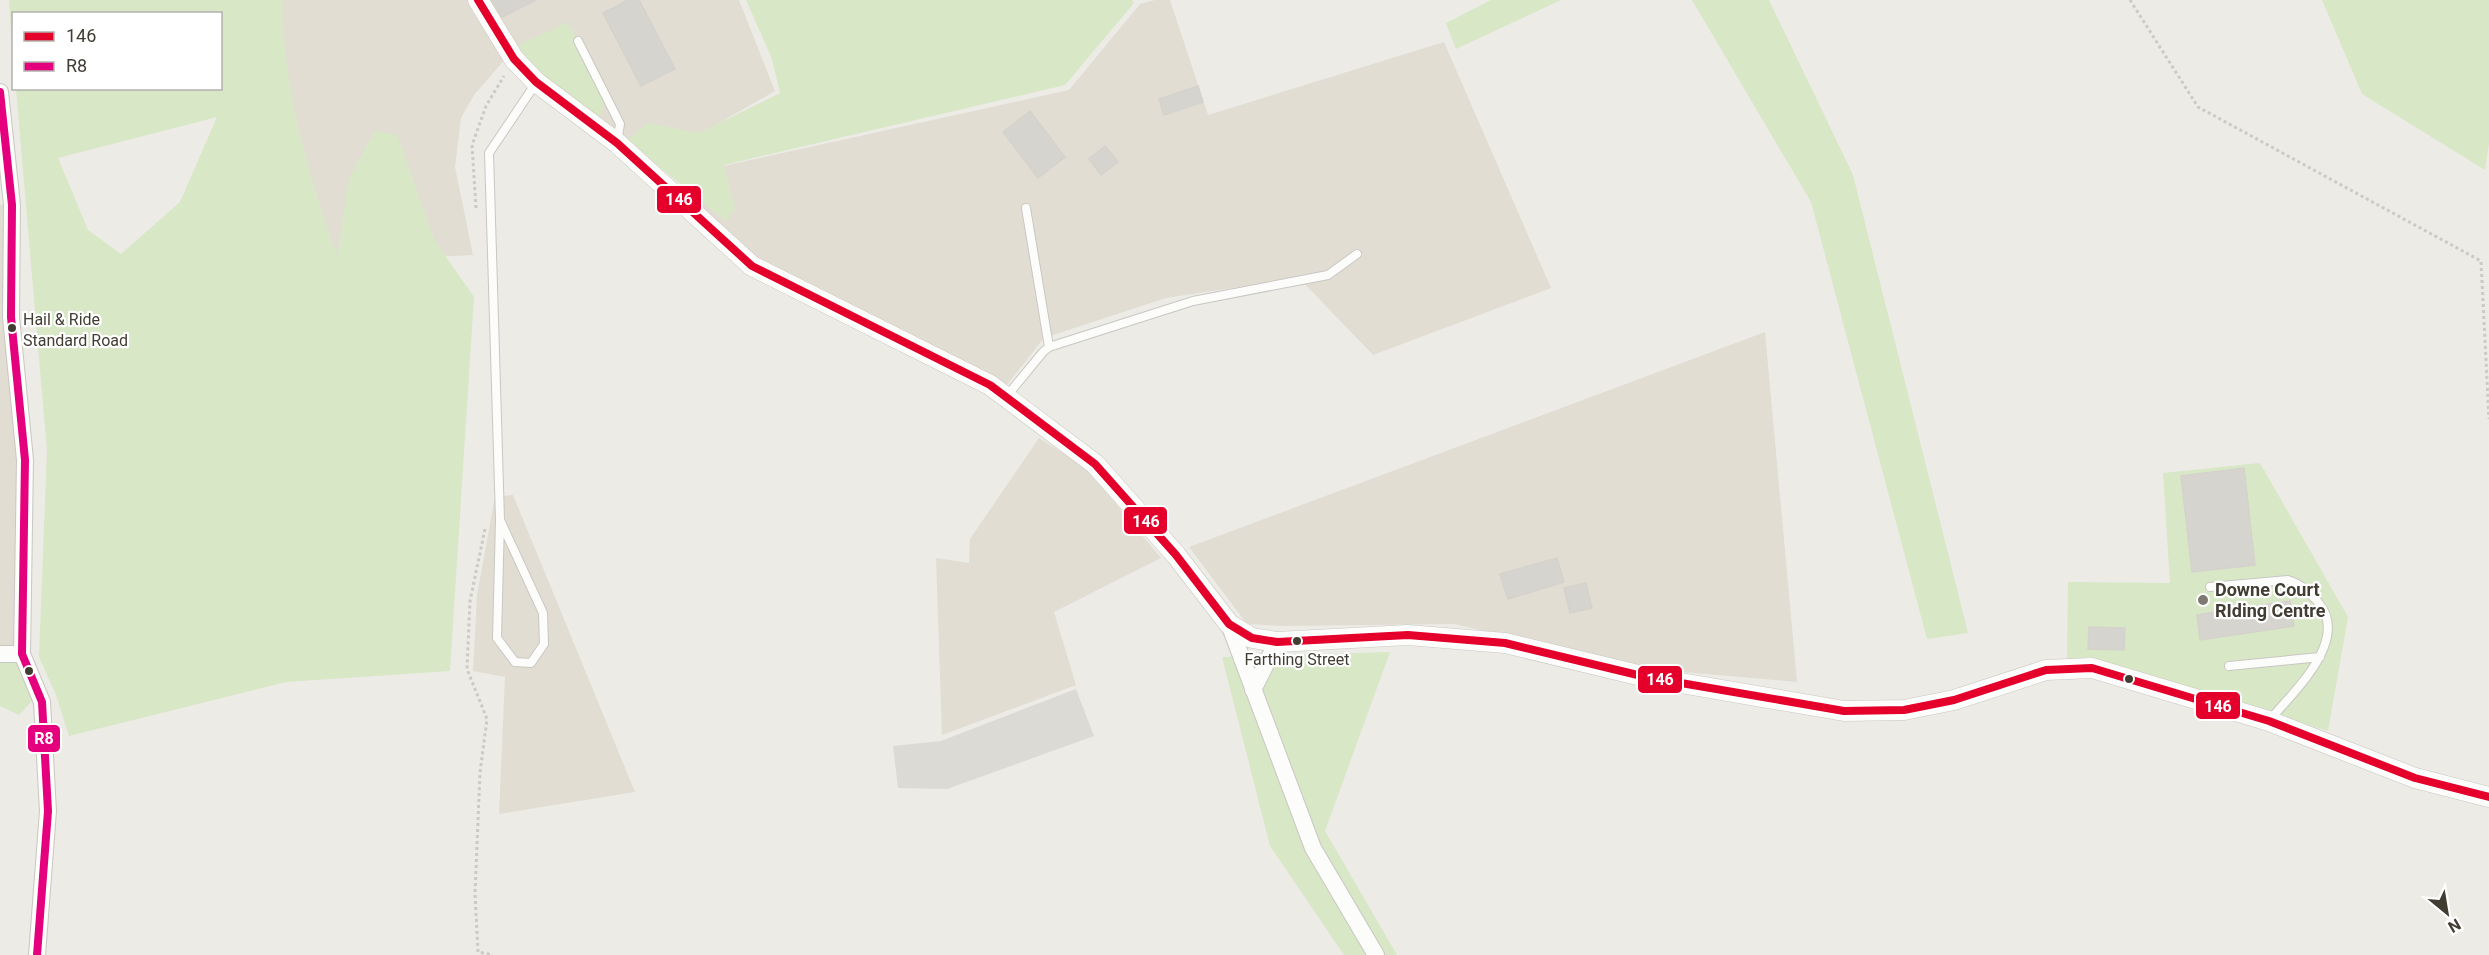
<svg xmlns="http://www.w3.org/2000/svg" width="2489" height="955" font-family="Roboto,sans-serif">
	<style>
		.residential { fill: #e1ddd3 }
		.industrial { fill: #dcdad4 }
		.green { fill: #d8e7c6; fill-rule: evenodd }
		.building { fill: #d6d4ce; stroke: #d5d2cc; stroke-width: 1.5 }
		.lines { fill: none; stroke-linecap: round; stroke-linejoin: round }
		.service-casing { stroke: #c9c7c2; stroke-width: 10 }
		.minor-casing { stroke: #c9c7c2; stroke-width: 18 }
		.tertiary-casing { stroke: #c9c7c2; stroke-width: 21 }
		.path { stroke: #cbcac5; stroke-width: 3; stroke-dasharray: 3 3; stroke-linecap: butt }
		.service { stroke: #fcfcfb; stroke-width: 8 }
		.minor { stroke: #fcfcfb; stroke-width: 16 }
		.tertiary { stroke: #fcfcfb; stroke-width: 20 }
		.bus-1-casing { stroke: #fff; stroke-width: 12 }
		.bus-2-casing { stroke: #fff; stroke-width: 12 }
		.bus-1 { stroke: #e4002b; stroke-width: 8 }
		.bus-2 { stroke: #e5007d; stroke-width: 8 }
		.bus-dot { fill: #423d33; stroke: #fff; stroke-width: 2 }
		.poi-dot { fill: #7e7a72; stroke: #fff; stroke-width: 2 }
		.labels { text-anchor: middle; stroke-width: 4.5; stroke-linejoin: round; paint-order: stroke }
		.bus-label { font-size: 16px; fill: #423d33; stroke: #fff; text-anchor: start }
		.poi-label { font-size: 18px; font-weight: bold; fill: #423d33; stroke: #fff; text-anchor: start }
		.line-badge { stroke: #fff; stroke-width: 2 }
		.badge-label { font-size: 16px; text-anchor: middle; font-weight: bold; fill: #fff }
	</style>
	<rect width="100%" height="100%" fill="#ecebe6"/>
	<path class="residential" d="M277,0H472L507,57L474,95L461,118L455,167L473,255L328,262L282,111Z
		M482,0H739L775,91L648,164L539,81Z
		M1155,0H1170L1208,115L1444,42L1551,288L1373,355L1299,278L1166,298L1044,338L1006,386L993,376L754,260L679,189L719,167L1069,90L1140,4Z
		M0,205H12L25,460L22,654H0Z
		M1765,332L1797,682L1650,669L1454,624L1282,626L1247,624L1189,547Z
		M1039,438L1085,467L1161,558L1054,612L1076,685L942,735L936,558L969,563L970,539Z
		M513,495L635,792L499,814L505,677L473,671L477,595L495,497Z"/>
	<path class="industrial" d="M1076,689L1094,736L947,789L898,788L893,746L941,741Z"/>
	<path class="green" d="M9,0H283C282,87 309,174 337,256L349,178L375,131L397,135L435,241L474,297L450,671L286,682L69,736L56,695L39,657L47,451L16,89L220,88V14H14L13,62ZM217,117L180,202L121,254L88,230L58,158Z
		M746,0H1132L1134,3L1065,85L724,165L735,209L726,221L627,141L648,123L699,133L780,93L772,59Z
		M1491,0H1561L1456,49L1446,23Z
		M1692,0H1769L1853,175L1968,633L1927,639L1811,202Z
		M2322,0H2489V143L2485,170L2362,94Z
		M568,22L605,94L601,115L593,118L540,79L515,47Z
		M2260,463L2348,617L2328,731L2090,657L2067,660L2068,582L2170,583L2163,473Z
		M1390,652L1325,831L1397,955H1344L1270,846L1222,657Z
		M0,661H15L33,700L19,715L0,706Z"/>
	<path class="building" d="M492,0H536L502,17Z
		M628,0H639L675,69L641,86L603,13Z
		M1198,86L1203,102L1164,115L1159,99Z
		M1030,111L1065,157L1038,178L1003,132Z
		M1105,146L1118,162L1101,175L1089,159Z
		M2244,468L2255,565L2192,572L2181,476Z
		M1557,558L1564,582L1508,599L1500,574Z
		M1586,583L1592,608L1570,613L1564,588Z
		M2290,601L2294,626L2200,640L2197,615Z
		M2089,627L2125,628L2124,650L2088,649Z"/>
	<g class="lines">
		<defs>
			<path id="service" d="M578,41L620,124L617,143
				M1026,208L1049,347
				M1006,397L1043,352L1049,347L1193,301L1328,275L1357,254
				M500,520L543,613L544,644L531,663L515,662L497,638L500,520L489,153L536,83
				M2210,587L2288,580C2301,584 2309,592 2318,602C2351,640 2293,692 2269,721
				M2229,666L2320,657"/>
			<path id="minor" d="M0,92L12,205L11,317L25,460L22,654L42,702L48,811L37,955
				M1229,624L1313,848L1376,955
				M0,654H22
				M1253,690L1277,642"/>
			<path id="tertiary" d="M478,0L514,59L536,82L617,143L752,266L990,385L1095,464L1176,555L1229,624L1252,638L1277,642L1408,635L1505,643L1646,677L1844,711L1904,710L1954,700L2046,670L2092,668L2269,721L2415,778L2489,797"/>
		</defs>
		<use href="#service" class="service-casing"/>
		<use href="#minor" class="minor-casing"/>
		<use href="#tertiary" class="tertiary-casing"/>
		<path class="path" d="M2130,0L2198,107L2481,261L2489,419
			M476,208L472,145L486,106L504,76
			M485,529L470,601L467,669L487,719L480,773L475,894L478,952L493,955"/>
		<use href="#service" class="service"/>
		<use href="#minor" class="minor"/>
		<use href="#tertiary" class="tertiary"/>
		<defs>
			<path id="bus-1" d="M478,0L514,59L536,82L617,143L752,266L990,385L1095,464L1176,555L1229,624L1252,638L1277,642L1408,635L1505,643L1646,677L1844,711L1904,710L1954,700L2046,670L2092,668L2269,721L2415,778L2489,797"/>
			<path id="bus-2" d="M0,92L12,205L11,317L25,460L22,654L42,702L48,811L37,955"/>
		</defs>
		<use href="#bus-1" class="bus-1-casing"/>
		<use href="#bus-2" class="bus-2-casing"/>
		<use href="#bus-1" class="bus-1"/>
		<use href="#bus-2" class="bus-2"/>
	</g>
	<g class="bus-dot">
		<circle cx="12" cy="328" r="5"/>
		<circle cx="1297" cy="641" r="5"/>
		<circle cx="29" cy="671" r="5"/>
		<circle cx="2129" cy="679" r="5"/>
	</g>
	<circle class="poi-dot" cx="2203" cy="600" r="6"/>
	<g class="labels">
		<g class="bus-label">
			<text x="23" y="325">Hail &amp; Ride<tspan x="23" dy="21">Standard Road</tspan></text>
			<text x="1297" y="665" text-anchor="middle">Farthing Street</text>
		</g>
		<g class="poi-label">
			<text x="2215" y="596">Downe Court<tspan x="2215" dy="21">RIding Centre</tspan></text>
		</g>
	</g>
	<g class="line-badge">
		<rect x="656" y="185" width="46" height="29" rx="6" fill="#e4002b"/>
		<rect x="1123" y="506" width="45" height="29" rx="6" fill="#e4002b"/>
		<rect x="1637" y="665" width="46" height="29" rx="6" fill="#e4002b"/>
		<rect x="2195" y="691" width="46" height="29" rx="6" fill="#e4002b"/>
		<rect x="27" y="724" width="34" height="29" rx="6" fill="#e5007d"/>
	</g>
	<g class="badge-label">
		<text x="679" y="205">146</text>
		<text x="1146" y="527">146</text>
		<text x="1660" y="685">146</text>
		<text x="2218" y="712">146</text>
		<text x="44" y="744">R8</text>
	</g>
	<rect x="12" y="12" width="210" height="78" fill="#ffffff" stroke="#b3b1ad" stroke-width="1.5"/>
	<rect x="24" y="32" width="30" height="9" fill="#e4002b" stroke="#b3b1ad" stroke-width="1.5"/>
	<text x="66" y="42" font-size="18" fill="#423d33">146</text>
	<rect x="24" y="62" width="30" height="9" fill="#e5007d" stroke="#b3b1ad" stroke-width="1.5"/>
	<text x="66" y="72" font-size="18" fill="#423d33">R8</text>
	<g transform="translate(2447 913) rotate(150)" stroke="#ffffff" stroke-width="4.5" paint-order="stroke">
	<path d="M0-4.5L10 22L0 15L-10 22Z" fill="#423d33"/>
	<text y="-9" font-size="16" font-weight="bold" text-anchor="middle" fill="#423d33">N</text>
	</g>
</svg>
